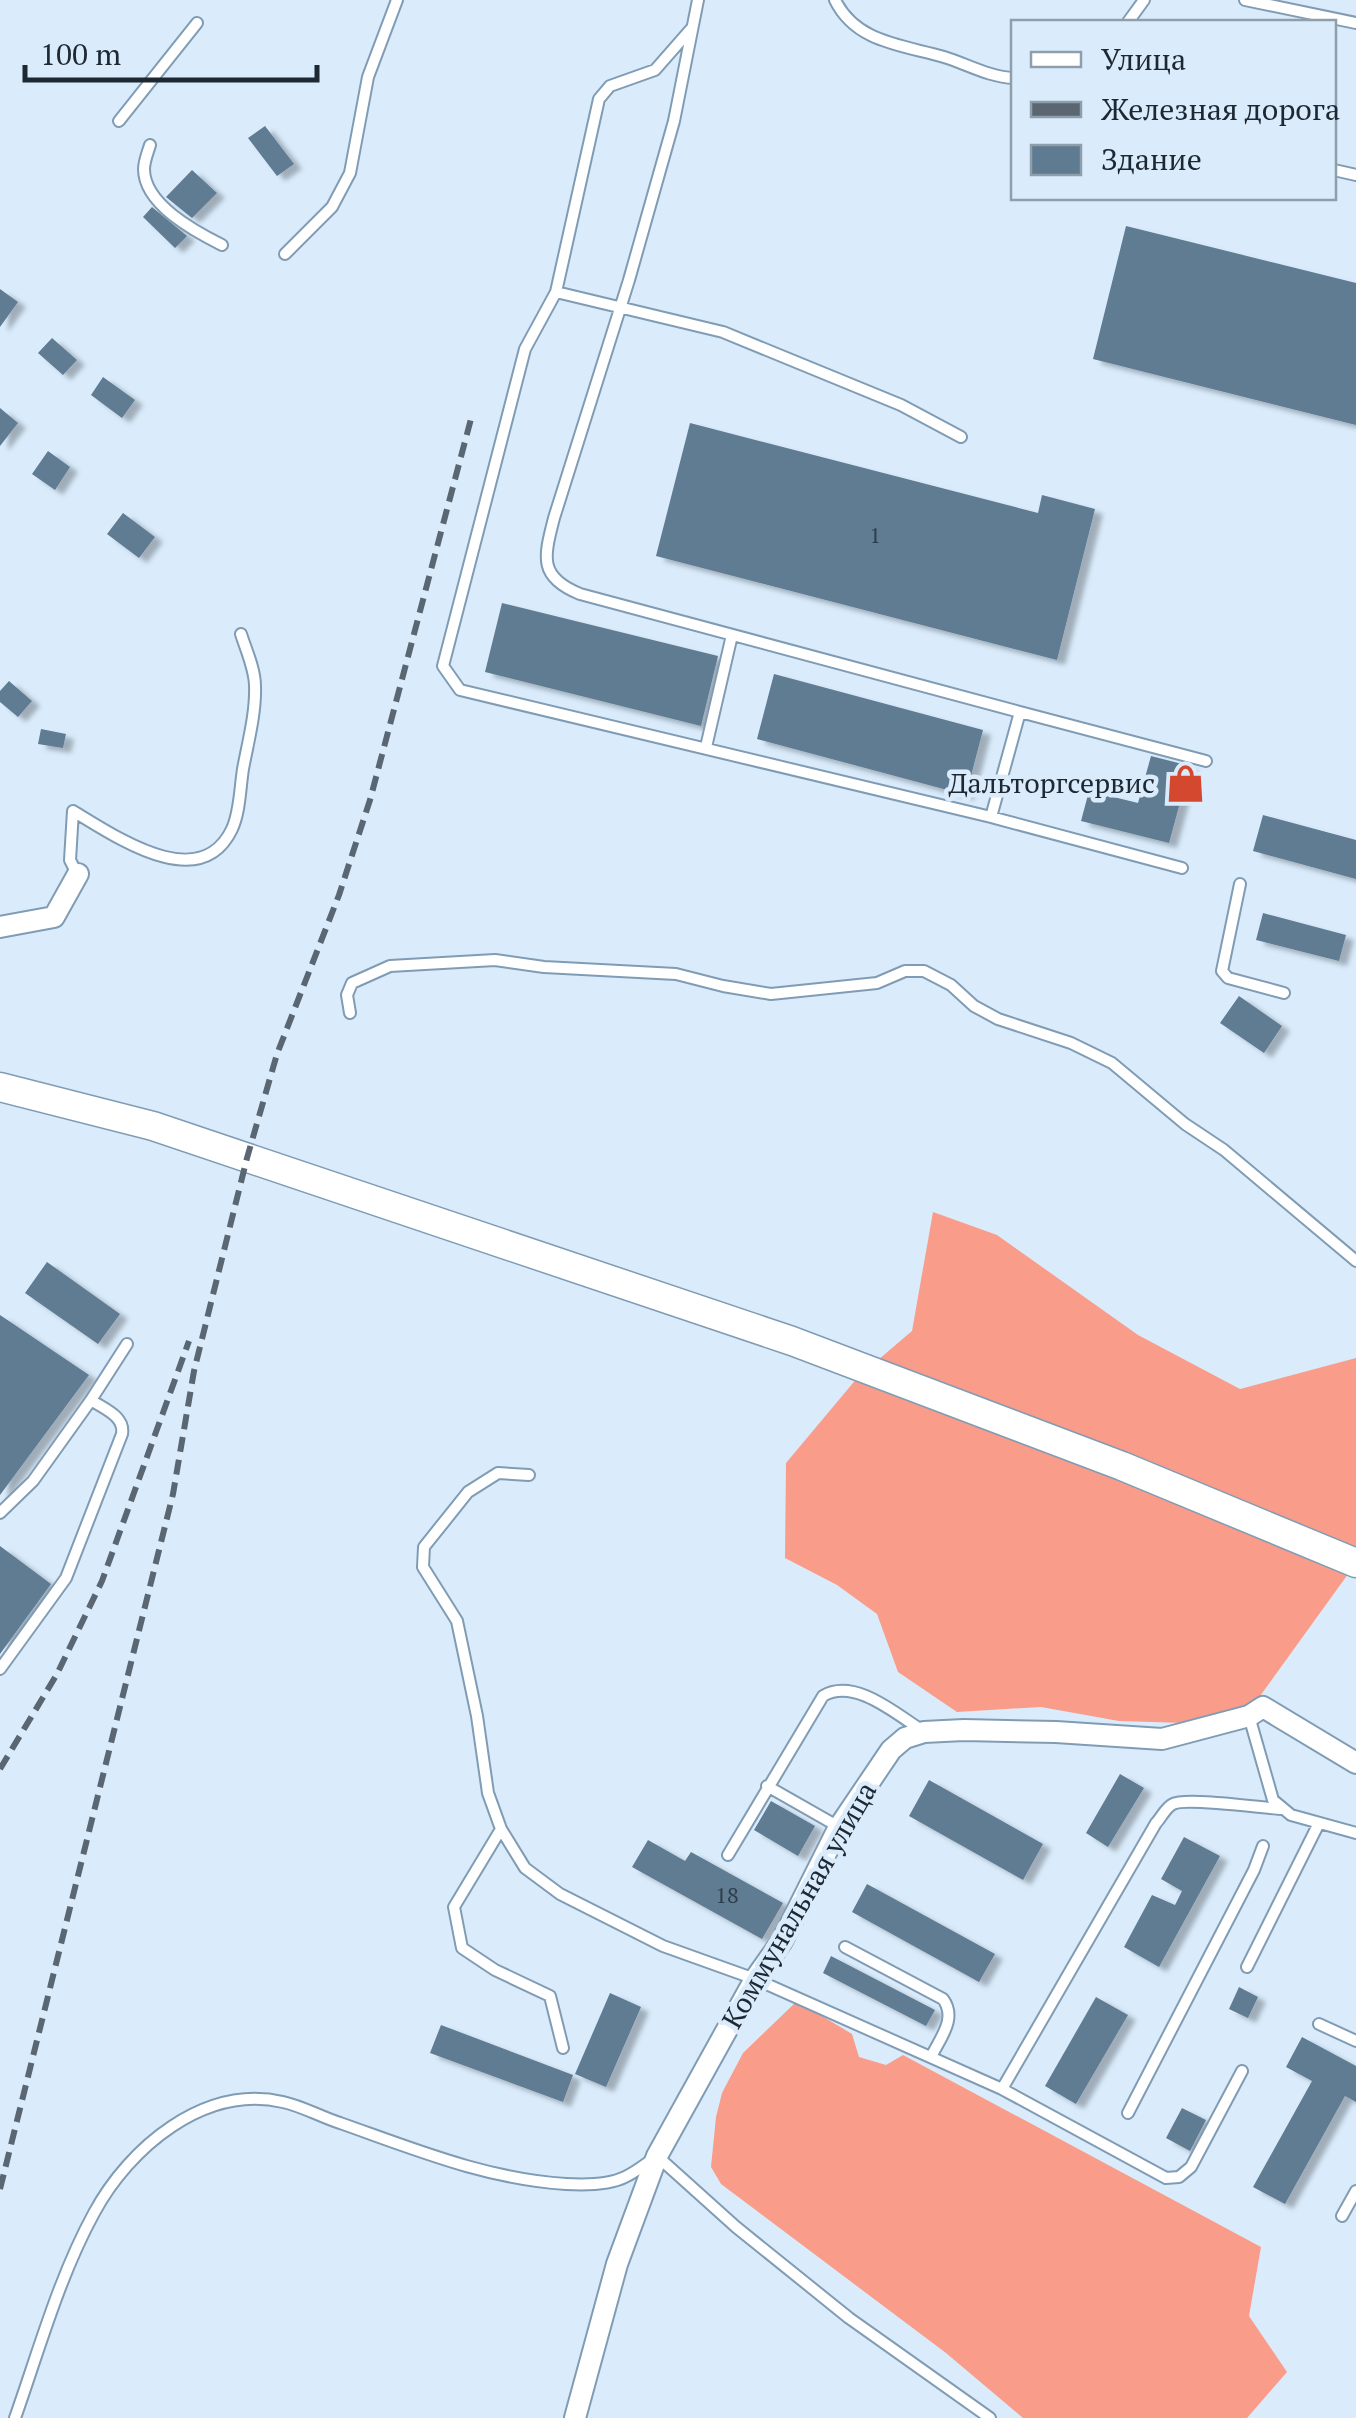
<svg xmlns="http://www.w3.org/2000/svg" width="1356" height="2418" font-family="'PT Serif',serif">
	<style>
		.forest { fill: #f99c89 }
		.building { fill: #5f7b92; filter: url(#shadow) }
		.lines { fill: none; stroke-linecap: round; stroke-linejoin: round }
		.lane-casing { stroke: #809cb4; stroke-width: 14 }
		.street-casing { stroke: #809cb4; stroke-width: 24 }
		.secondary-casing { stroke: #809cb4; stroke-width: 31 }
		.lane { stroke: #fff; stroke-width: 10 }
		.street { stroke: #fff; stroke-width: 20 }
		.secondary { stroke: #fff; stroke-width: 28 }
		.rail { stroke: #5a6773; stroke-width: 6; stroke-dasharray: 15 8; stroke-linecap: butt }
		.labels { text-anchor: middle; stroke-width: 9; stroke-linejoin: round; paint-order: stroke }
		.number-label { font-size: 22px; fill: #2e3d4a }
		.poi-label { font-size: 28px; fill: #1d2832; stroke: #daecfc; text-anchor: end }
		.street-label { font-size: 28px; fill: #1d2832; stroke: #daecfc }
	</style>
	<defs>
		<filter id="shadow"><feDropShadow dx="8" dy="5" stdDeviation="2.5" flood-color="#0004"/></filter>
	</defs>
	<rect width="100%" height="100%" fill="#daecfc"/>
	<path class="forest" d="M933,1212L997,1235L1138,1335L1240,1389L1356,1358V1563L1255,1703L1225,1716L1186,1723L1119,1721L1041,1707L957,1712L898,1672L877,1614L837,1585L785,1558L786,1463L858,1377L912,1331Z
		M797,2001L852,2034L859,2057L886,2065L903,2055L1261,2247L1249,2316L1287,2372L1247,2418H1023L946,2353L721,2184L711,2167L716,2117L722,2093L743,2053Z"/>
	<path class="building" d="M265,126L294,164L277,176L248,138Z
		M192,170L217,193L192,218L166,197Z
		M152,207L187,236L175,248L143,217Z
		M1126,226L1356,283V425L1093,359Z
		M0,289L18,302L0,327Z
		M52,338L77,360L63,375L38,353Z
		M103,377L135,400L122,418L91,395Z
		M0,408L18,423L0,446Z
		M690,423L1038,513L1042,495L1095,509L1057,660L656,556Z
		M48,451L70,467L55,490L32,474Z
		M123,513L155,537L139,558L107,534Z
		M502,603L718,656L701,726L485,672Z
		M774,674L983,730L966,795L757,739Z
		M9,681L32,701L18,717L0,702V691Z
		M41,729L66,734L63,748L38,744Z
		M1151,756L1190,766L1169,843L1081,821L1089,791L1138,803Z
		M1263,815L1356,840V879L1253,851Z
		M1263,913L1346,935L1339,961L1256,940Z
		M1239,996L1282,1026L1264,1053L1220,1023Z
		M47,1262L120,1314L98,1344L25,1293Z
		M0,1315L89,1375L0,1495Z
		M0,1546L51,1584L0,1654Z
		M1120,1774L1144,1788L1108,1847L1086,1833Z
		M929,1780L1043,1844L1023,1880L909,1816Z
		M771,1801L815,1826L798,1856L754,1830Z
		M1184,1837L1220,1856L1159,1967L1124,1947L1152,1895L1175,1905L1182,1891L1161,1879Z
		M648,1840L685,1861L691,1852L783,1903L762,1939L632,1867Z
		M867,1884L995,1954L979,1982L852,1912Z
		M831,1956L935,2010L926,2026L823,1973Z
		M1239,1987L1258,1997L1248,2018L1229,2009Z
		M610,1993L641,2007L606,2087L575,2074Z
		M1096,1997L1128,2015L1076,2104L1045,2086Z
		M441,2025L573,2075L563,2102L430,2053Z
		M1302,2037L1356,2066V2102L1345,2096L1285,2204L1253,2187L1312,2081L1286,2067Z
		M1182,2108L1206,2120L1190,2151L1166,2138Z"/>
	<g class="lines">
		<defs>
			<path id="lane" d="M698,0L674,121L629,280L554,518C544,557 538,577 580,594L1020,712L991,817L1182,868
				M835,0C856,43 903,45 944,57C967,64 989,77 1014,78
				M1245,0L1356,23
				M1128,22L1144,0
				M691,29L655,70L610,86L599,99L556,292L723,332L901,405L961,437
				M119,121L197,23
				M150,145C148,152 144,161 144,169C144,204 194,231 222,245
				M1334,170L1356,175
				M285,254L332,207L350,173L368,77L397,0
				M556,292L525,349L443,666L460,690L991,817
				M1020,712L1206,761
				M706,747L732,635
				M77,874L70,860L73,811C115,836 200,896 232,829C240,812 240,788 243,769C248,742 256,713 255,686C255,669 246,650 241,634
				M1240,884L1222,971L1228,978L1284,993
				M350,1013L347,995L352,983L390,966L495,960L544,967L676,974L723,986L771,994L877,983L905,971H924L951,985L974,1006L998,1019L1071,1043L1112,1063L1185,1124L1224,1150L1356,1261
				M91,1400L127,1344
				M529,1475L498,1473L468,1492L424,1547L423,1567L457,1621L477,1716L488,1793L501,1829L525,1868L560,1894L663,1946L755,1979L1002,2089L1156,1823C1161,1818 1166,1807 1173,1804C1185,1797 1263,1808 1282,1809
				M0,1513L33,1481L91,1400C104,1409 125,1416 122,1434L66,1578L0,1669
				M1249,1716L1273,1800L1291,1815L1356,1833
				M767,1786L839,1827
				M501,1829L454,1907L462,1948L495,1970L550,1996L563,2048
				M728,1855L823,1696C855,1677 897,1715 923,1731
				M845,1947L943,1999C957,2018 941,2037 932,2055
				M1247,1967L1319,1823
				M1319,2024L1356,2041
				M1002,2089L1166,2178L1179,2177L1191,2167L1242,2071
				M1128,2113L1254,1870L1263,1846
				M1342,2216L1356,2191
				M15,2418C39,2350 59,2277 94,2213C129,2148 204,2084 283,2102C302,2106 321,2117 340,2123C414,2149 486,2179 566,2184C584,2185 609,2185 625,2177C636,2172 647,2163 657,2156L736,2227L849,2318L990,2418"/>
			<path id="street" d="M0,927L54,917L78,874
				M575,2418L617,2264L657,2156L755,1979L782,1941L839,1827L891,1750L905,1738L924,1732L964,1730L1056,1732L1162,1739L1249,1716L1263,1707L1356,1763"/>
			<path id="secondary" d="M0,1087L153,1126L792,1341L1122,1466L1356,1563"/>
		</defs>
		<use href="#lane" class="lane-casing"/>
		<use href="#street" class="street-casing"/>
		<use href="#secondary" class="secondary-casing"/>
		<use href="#lane" class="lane"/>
		<use href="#street" class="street"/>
		<use href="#secondary" class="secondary"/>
		<path class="rail" d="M0,1769L57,1674L102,1581L189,1341
			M0,2189L173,1494L194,1371L247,1158L277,1054L339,895L370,800L472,415"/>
	</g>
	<defs>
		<symbol id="shop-bare" viewBox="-9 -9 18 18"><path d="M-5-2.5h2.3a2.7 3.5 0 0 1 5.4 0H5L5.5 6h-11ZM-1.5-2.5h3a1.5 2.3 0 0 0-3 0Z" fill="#d3482e" stroke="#daecfc" stroke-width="2.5" paint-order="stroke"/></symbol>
	</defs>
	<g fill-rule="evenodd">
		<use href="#shop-bare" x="1158" y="756" width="55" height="55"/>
	</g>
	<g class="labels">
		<g class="number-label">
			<text x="875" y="543">1</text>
			<text x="727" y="1903">18</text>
		</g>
		<g class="poi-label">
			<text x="1155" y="793">Дальторгсервис</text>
		</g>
		<g class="street-label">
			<text transform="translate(799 1905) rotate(-60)" y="10">Коммунальная улица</text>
		</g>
	</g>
	<rect x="1011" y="20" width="325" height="180" fill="#daecfc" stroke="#8e9eab" stroke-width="2.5"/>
	<rect x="1031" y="52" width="50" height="15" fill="#ffffff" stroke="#8e9eab" stroke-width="2.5"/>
	<text x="1101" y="70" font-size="30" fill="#1d2832">Улица</text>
	<rect x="1031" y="102" width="50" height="15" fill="#5a6773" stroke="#8e9eab" stroke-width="2.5"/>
	<text x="1101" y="120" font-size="30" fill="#1d2832">Железная дорога</text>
	<rect x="1031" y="145" width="50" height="30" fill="#5f7b92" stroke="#8e9eab" stroke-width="2.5"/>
	<text x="1101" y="170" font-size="30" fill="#1d2832">Здание</text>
	<path d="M25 65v15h292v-15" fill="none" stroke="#1d2832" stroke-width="5"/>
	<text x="40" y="65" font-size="30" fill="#1d2832" stroke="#daecfc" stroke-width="8" paint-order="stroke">100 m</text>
</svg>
